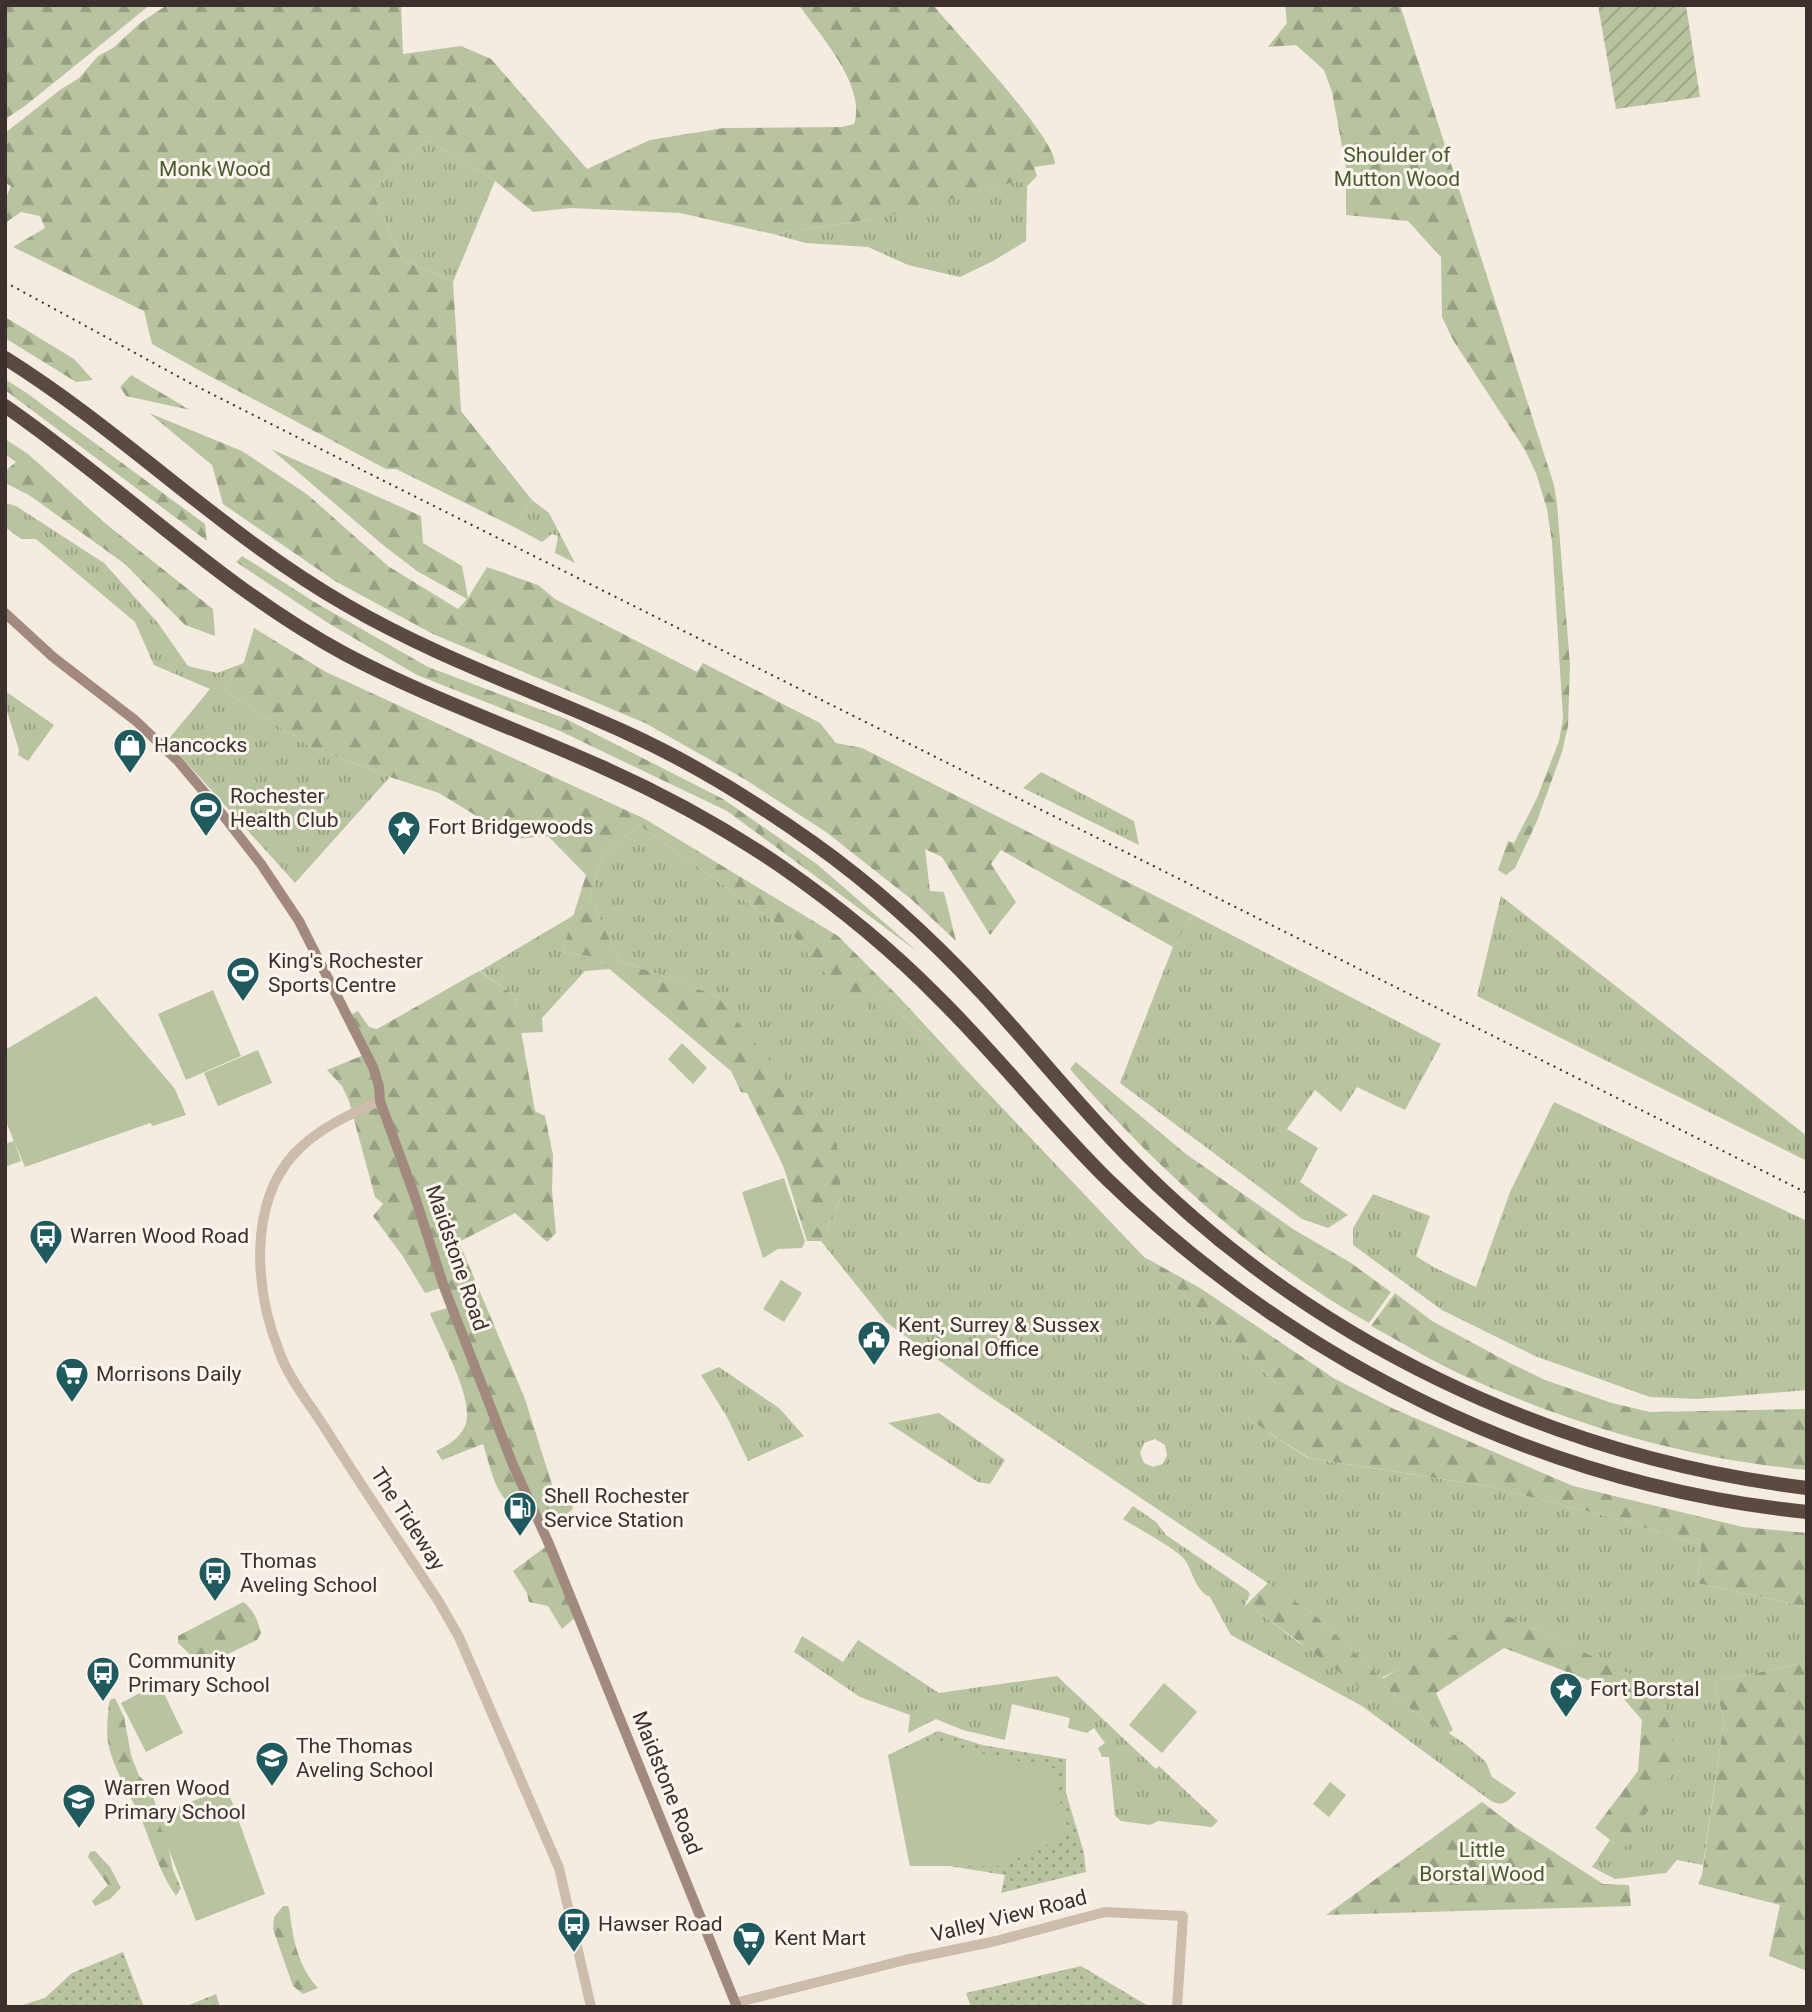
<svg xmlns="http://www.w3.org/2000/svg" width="1812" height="2012" font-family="Roboto,sans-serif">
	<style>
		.grass { fill: url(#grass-tufts); fill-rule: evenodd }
		.forest { fill: url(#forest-firs) }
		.park { fill: url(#park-dots) }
		.garden { fill: url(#garden-furrows) }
		.pitch { fill: #b8c4a0 }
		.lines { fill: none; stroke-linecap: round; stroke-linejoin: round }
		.tertiary { stroke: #cdbbac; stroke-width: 10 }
		.secondary { stroke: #a18a7d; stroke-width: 10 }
		.motorway { stroke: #5c4a42; stroke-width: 14 }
		.rail { stroke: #3b302b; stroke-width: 2; stroke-dasharray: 2 5; stroke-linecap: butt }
		.labels { text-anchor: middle; stroke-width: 6; stroke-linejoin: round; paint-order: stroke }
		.park-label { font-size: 21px; fill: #4a5a2e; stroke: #fbf5ee }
		.poi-label { font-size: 21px; fill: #3b302b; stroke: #fbf5ee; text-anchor: start }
		.street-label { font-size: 21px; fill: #3b302b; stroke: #fbf5ee }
	</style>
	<defs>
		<pattern id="grass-tufts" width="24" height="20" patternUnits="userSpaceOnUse" patternTransform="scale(1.75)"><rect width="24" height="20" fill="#b8c4a0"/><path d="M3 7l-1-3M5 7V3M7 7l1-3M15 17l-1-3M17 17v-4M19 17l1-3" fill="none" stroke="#97a083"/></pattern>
		<pattern id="forest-firs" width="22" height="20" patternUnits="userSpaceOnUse" patternTransform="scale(1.75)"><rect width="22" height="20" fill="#b8c4a0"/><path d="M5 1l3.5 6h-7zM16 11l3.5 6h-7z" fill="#97a083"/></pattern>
		<pattern id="park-dots" width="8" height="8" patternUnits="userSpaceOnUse" patternTransform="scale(1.75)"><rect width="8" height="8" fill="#b8c4a0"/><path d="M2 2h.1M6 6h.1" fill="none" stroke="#97a083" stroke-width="1.8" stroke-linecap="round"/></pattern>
		<pattern id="garden-furrows" width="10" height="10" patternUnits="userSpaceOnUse" patternTransform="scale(1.75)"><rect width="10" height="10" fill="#b8c4a0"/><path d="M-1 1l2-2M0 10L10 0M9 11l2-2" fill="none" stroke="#97a083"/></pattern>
	</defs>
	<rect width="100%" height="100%" fill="#f4ebe1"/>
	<path class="grass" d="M427,140L495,181L453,282L402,259L372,191Z
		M1037,176L1027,186L1026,241L993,261L960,277L908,265L868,247L806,243L773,234L874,219Z
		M532,500L549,513L575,563L555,553L558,536L552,534L542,542L514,527Z
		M5,503L16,506L104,563L158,623L188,666L217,673L244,663L223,690L311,747L390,777L295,883L167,741L210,689L154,665L135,622L36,539H21L5,527Z
		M5,691L54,725L28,761L18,755L19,750L5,705Z
		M1041,772L1134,821L1139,845L1023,788Z
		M639,825L793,935L877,1035L857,976L970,1074L1144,1257L1277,1384L1248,1419L1308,1458L1486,1486L1610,1517L1701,1545L1697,1583L1807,1607V1662L1714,1682L1724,1720L1703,1865L1677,1860L1666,1873L1615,1879L1592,1867L1610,1840L1623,1849L1662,1690L1508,1616L1381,1678L1315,1615L980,1390L886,1322L821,1241L841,1198L717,996L619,960L590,897L601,858ZM1155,1439L1165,1445L1167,1455L1163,1464L1153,1467L1144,1463L1140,1453L1144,1443Z
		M1501,896L1807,1136V1161L1477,996Z
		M574,915L562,952L595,957L610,969L585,971L542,1018L543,1032L521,1033L515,996L480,971Z
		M1193,915L1441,1044L1405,1110L1357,1087L1341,1112L1315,1090L1287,1129L1318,1148L1300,1182L1348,1215L1328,1228L1302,1219L1120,1083L1173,947Z
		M1554,1102L1807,1221V1390L1698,1399L1650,1397L1535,1356L1442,1310L1353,1245V1228L1373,1194L1430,1216L1416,1256C1434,1269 1455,1277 1476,1287L1510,1192Z
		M719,1367L779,1408L804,1436L748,1461L727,1417L701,1375Z
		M939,1413L1005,1460L990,1484L978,1482L888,1423Z
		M1133,1506L1156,1522L1166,1535L1248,1591L1250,1594L1244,1607L1259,1612L1299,1643L1382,1684L1426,1722L1437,1725L1465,1744L1486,1762L1492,1777L1516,1793C1507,1802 1503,1807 1491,1801L1362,1706L1231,1635L1210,1597C1195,1590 1193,1572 1185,1560C1177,1549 1137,1528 1123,1519Z
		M802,1636L843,1662L858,1640L939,1693L1057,1676L1156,1769L1159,1766L1218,1821L1212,1827L1158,1821L1150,1825L1121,1821L1115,1816L1109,1757H1102L1098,1748L1105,1743L1094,1728L1087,1733L1068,1728L1070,1718L1012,1704L1005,1740L963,1730L936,1719L908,1733L910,1715L860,1697L794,1652Z"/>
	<path class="forest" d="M5,5H150L25,106L5,119Z
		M167,5H401L403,54L461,46L491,59L587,169L650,140L724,128L842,127L854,124C867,87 820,35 799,5H933C954,31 1056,137 1055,164L1034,167L1037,176L881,218L773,234L680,213L571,208L533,212L495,181L427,140L372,191L402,259L453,282L461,411L532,500L514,527L396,469H386L204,373L152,344L144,311L13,247L45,228L40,216L21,212L5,223V200L11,186L5,183V133L60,90L79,78L98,56L113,48L140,23Z
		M1285,5H1400L1554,485L1557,504L1570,665L1568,726L1562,752L1537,821L1515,868L1506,875L1498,870L1508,841L1514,843L1537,798L1559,741L1563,718L1552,542L1547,509L1536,473L1525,450L1453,340L1442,317L1441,257L1408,221L1346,215V168L1332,92L1324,70L1296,45L1268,47L1287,23Z
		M5,317L74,359L93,380L76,382L5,338Z
		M131,375L190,410L126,396L120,387Z
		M5,379L28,394L205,524L207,541L5,390Z
		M149,413L242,451L308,495L388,566L458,609L467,599L417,571L383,545L271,449L421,516L423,543L462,566L468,598L487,567L538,585L555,599L697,672L703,663L820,723L836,743L862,748L1193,915L1173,947L1001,850L991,864L1016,902L990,935L942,857L925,849L930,891L944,892L956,941L911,899L826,832L746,780L645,723L433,634L335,581L223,504L212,465Z
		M5,439L28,454L106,524L213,609L215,636L185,625L125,564L29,495L5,483V471L16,462L5,454Z
		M242,556L316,603L428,667L566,719L723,799L818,865L918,952L727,811L560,731L417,675L328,623L236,562Z
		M254,628L326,672L645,819L838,936L899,997L970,1074L858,977L878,1037L793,935L639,825L601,858L590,897L619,960L717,996L837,1144L841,1198L821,1241H807L783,1165L747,1093L741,1092L731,1071L595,957L562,952L586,875L548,836L514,839L439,793L390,777L311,747L223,690L244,662Z
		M479,971L515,996L535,1111L545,1116L553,1155L552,1191L556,1233L547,1242L515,1213L459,1242L525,1399L554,1491L557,1496L571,1498L575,1501L572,1510L547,1528L528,1500L516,1507C495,1499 490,1464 483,1444L442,1460L436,1451C448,1445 459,1439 465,1426C476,1400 440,1340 430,1313L451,1307L444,1287L425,1293L402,1255L373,1216L383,1204L375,1197L349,1101L342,1086L327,1070L366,1054L348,1016L358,1011L369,1027L377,1029Z
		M1076,1062L1186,1154L1293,1229L1351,1263L1391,1292L1369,1323C1256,1259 1155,1167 1070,1069Z
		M1144,1257L1200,1288L1335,1379L1394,1409L1573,1486L1743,1527L1807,1533V1607L1697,1583L1701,1545L1610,1517L1486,1486L1309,1458L1248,1419L1276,1383Z
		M1395,1293L1432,1321L1510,1363L1545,1380L1612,1403L1650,1412L1807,1409V1470C1687,1459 1569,1424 1460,1374C1430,1360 1401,1342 1371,1326Z
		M549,1544L578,1615L562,1629L548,1606L529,1602L527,1593L513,1571Z
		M1268,1583L1315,1615L1381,1678H1384L1454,1635L1508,1616L1663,1690L1677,1765L1623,1850L1595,1828L1638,1771L1642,1720L1617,1691L1504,1648L1436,1693L1453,1730L1447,1734L1437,1726L1426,1722L1382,1684L1369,1690L1362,1689L1259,1612L1245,1609L1244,1607Z
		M243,1602C254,1609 258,1622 261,1633L257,1640L209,1663H199L178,1643V1636Z
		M1807,1662V1971L1769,1956L1780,1905L1698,1884L1702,1875L1724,1720L1714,1682Z
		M115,1698L124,1717L131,1755L139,1776L149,1785L166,1835L173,1870L181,1888L176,1896C158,1871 151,1840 138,1812C127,1789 113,1768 108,1742C106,1735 108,1706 110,1700Z
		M1482,1802L1515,1827L1603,1884L1629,1885L1631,1906L1326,1915Z
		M95,1851L110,1867L121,1888L110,1899L95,1906L92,1901L108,1885L88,1857L90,1852Z
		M283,1906H288C291,1913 290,1920 292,1928C295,1949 303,1973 318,1988L303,1994L293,1986L273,1929L274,1917Z"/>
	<path class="park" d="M938,1731L982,1745L1066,1759V1793L1084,1853L1086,1872L1001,1893L1005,1875L943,1865L910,1866L888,1755Z
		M123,1952L144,2007H5L19,2006L45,1998L72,1973Z
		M1081,1966L1150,2007H971L966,1993Z
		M216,1994L220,2007H184Z"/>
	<path class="garden" d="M1598,5H1686L1700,97L1616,109Z"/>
	<path class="pitch" d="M213,990L241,1056L186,1080L158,1014Z
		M96,996L175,1089L186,1115L153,1126L150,1123L25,1167L14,1141L21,1161L5,1167V1144L14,1141L5,1119V1050Z
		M682,1043L707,1068L693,1084L668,1059Z
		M258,1050L272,1083L218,1106L204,1073Z
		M784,1178L805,1241L802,1248L778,1249L763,1258L742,1192Z
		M781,1280L802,1293L784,1322L763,1309Z
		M159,1683L183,1733L146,1752L121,1703Z
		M1164,1683L1197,1712L1162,1753L1129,1725Z
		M934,1740L960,1749L1057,1769L1064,1837L1001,1866H910L888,1755Z
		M1330,1782L1346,1795L1329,1817L1313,1804Z
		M227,1788L265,1894L196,1921L156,1815Z"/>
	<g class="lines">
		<path class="tertiary" d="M380,1101C350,1114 317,1129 294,1154C248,1205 255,1291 279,1351C289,1379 309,1403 325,1428C362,1487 401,1544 439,1602L459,1637L559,1868L591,2007
			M735,2003L905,1960L996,1941L1105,1912L1183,1916L1177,2007"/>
		<path class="secondary" d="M5,613L53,657L136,721L178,761L215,805L261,864L299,921L373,1067L379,1086L380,1101L415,1197L444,1287L513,1465L549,1544L737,2007"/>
		<path class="motorway" d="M5,358C125,433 225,536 348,606C436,657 532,690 625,732C691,762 753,800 812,842C874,886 930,937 982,993C1031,1046 1076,1103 1127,1155C1307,1340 1551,1457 1807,1488
			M5,406C121,486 221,587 345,654C428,698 517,729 602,767C665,795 725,828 782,867C838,906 891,949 939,998C998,1056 1049,1122 1108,1180C1298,1364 1543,1485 1807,1512"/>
		<path class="rail" d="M5,282L192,384L382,480L1807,1193"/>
	</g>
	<defs>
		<symbol id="shop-pin" viewBox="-11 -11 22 30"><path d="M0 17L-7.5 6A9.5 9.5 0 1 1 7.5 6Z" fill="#1f5a5e" stroke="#fbf5ee"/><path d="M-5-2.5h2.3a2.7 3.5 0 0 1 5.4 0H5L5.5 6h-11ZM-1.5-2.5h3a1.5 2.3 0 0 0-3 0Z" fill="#fff"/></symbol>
		<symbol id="stadium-pin" viewBox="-11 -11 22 30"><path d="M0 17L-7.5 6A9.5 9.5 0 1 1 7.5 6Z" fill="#1f5a5e" stroke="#fbf5ee"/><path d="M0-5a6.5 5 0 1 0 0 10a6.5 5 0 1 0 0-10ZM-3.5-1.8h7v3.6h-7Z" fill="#fff"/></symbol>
		<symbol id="sight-pin" viewBox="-11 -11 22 30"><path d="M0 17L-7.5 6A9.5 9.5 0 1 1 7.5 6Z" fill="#1f5a5e" stroke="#fbf5ee"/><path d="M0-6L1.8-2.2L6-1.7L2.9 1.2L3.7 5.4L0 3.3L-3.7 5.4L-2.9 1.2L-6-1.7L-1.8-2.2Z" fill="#fff"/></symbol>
		<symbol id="bus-pin" viewBox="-11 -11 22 30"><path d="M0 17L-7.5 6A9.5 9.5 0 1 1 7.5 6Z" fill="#1f5a5e" stroke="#fbf5ee"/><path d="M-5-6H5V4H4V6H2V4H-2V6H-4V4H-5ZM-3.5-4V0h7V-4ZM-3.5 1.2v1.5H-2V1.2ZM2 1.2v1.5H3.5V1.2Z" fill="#fff"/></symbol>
		<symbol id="civic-pin" viewBox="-11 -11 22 30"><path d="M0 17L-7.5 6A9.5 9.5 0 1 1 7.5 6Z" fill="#1f5a5e" stroke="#fbf5ee"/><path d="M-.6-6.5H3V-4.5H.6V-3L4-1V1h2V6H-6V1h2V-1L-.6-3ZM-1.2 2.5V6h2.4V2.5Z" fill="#fff"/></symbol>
		<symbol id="supermarket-pin" viewBox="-11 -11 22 30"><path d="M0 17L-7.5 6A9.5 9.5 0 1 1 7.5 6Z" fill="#1f5a5e" stroke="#fbf5ee"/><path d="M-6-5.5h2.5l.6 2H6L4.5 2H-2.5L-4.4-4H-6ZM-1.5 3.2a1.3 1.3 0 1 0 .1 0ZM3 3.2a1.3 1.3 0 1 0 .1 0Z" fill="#fff"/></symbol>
		<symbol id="fuel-pin" viewBox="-11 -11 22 30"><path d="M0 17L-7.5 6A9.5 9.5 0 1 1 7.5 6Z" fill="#1f5a5e" stroke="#fbf5ee"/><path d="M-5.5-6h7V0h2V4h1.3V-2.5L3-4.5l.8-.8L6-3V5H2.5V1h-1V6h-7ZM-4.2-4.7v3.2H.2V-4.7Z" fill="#fff"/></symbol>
		<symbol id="school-pin" viewBox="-11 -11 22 30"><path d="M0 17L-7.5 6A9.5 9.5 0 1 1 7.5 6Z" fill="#1f5a5e" stroke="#fbf5ee"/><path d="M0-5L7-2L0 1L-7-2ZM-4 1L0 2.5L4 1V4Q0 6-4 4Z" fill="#fff"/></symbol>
	</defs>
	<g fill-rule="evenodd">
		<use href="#shop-pin" x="111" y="726" width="38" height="52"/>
		<use href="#stadium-pin" x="187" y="789" width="38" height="52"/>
		<use href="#sight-pin" x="385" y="808" width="38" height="52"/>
		<use href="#stadium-pin" x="224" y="954" width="38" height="52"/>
		<use href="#bus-pin" x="27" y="1217" width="38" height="52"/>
		<use href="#civic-pin" x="855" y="1318" width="38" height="52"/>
		<use href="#supermarket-pin" x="53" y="1355" width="38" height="52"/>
		<use href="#fuel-pin" x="501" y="1489" width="38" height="52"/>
		<use href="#bus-pin" x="196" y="1554" width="38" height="52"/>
		<use href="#bus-pin" x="84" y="1654" width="38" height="52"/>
		<use href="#sight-pin" x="1547" y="1670" width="38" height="52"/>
		<use href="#school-pin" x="253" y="1739" width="38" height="52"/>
		<use href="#school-pin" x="60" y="1781" width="38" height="52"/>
		<use href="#bus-pin" x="555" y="1905" width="38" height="52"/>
		<use href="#supermarket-pin" x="730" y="1919" width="38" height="52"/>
	</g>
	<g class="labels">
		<g class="park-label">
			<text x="1397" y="162">Shoulder of<tspan x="1397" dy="24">Mutton Wood</tspan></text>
			<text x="215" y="176">Monk Wood</text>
			<text x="1482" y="1857">Little<tspan x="1482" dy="24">Borstal Wood</tspan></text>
		</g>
		<g class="poi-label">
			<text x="154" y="752">Hancocks</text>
			<text x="230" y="803">Rochester<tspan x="230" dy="24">Health Club</tspan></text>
			<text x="428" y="834">Fort Bridgewoods</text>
			<text x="268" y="968">King's Rochester<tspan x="268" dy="24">Sports Centre</tspan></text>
			<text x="70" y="1243">Warren Wood Road</text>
			<text x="898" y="1332">Kent, Surrey &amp; Sussex<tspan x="898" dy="24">Regional Office</tspan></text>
			<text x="96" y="1381">Morrisons Daily</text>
			<text x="544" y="1503">Shell Rochester<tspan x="544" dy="24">Service Station</tspan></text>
			<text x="240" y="1568">Thomas<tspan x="240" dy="24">Aveling School</tspan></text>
			<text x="128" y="1668">Community<tspan x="128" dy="24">Primary School</tspan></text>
			<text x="1590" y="1696">Fort Borstal</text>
			<text x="296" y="1753">The Thomas<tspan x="296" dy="24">Aveling School</tspan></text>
			<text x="104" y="1795">Warren Wood<tspan x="104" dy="24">Primary School</tspan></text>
			<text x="598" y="1931">Hawser Road</text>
			<text x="774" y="1945">Kent Mart</text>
		</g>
		<g class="street-label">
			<text transform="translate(457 1258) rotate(71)" y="7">Maidstone Road</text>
			<text transform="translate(408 1519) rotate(57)" y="7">The Tideway</text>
			<text transform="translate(667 1783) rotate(68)" y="7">Maidstone Road</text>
			<text transform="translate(1009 1916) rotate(-14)" y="7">Valley View Road</text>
		</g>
	</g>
	<rect width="1812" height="2012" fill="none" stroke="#3b302b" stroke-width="14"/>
</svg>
